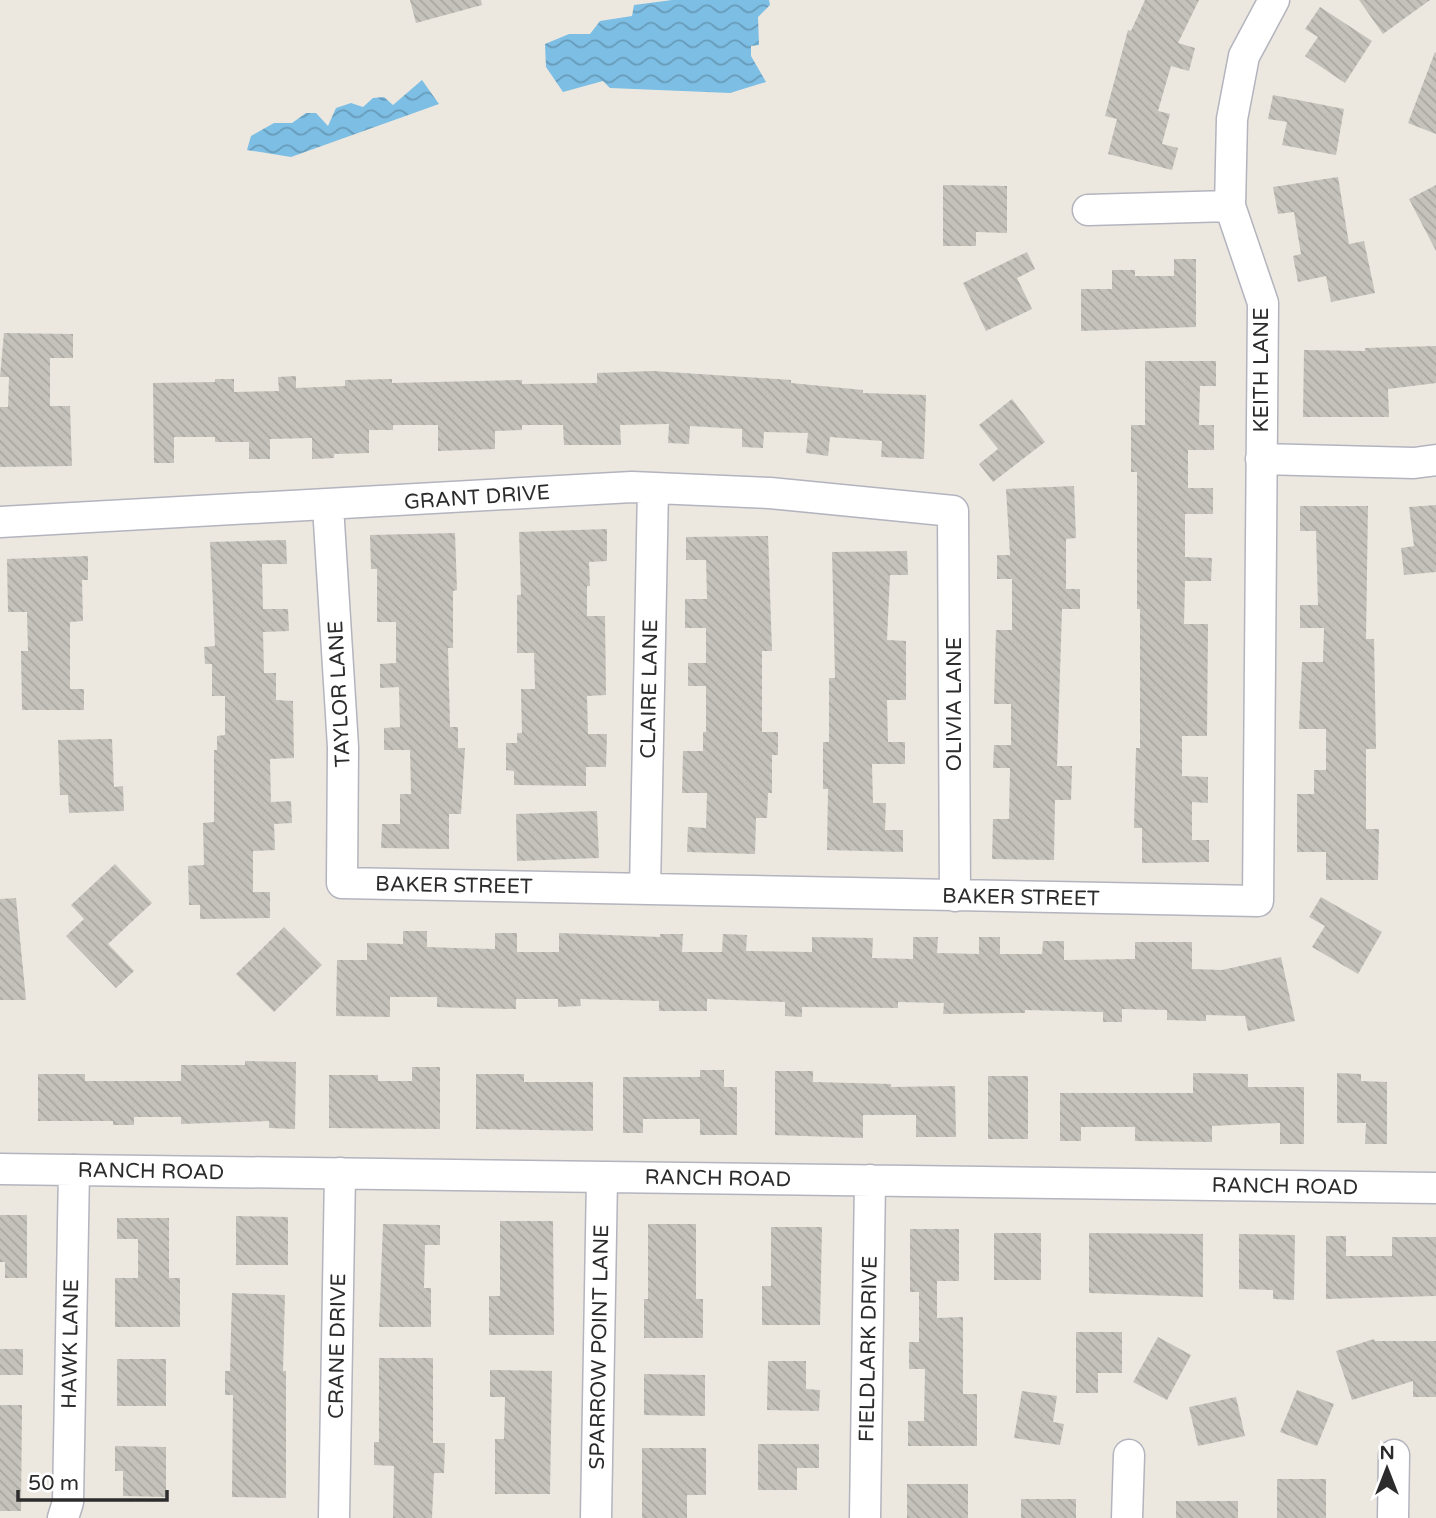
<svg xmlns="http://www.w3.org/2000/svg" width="1436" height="1518" font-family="'Varela Round',sans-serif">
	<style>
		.water { fill: url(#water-waves) }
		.building { fill: url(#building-back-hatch) }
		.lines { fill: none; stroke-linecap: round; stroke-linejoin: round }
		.minor-casing { stroke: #b3b4be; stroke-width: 33 }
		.minor { stroke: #fff; stroke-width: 30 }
		.labels { text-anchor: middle; stroke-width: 7; stroke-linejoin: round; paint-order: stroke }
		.street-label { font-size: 21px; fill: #2c2c2c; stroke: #fff }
	</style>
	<defs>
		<pattern id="water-waves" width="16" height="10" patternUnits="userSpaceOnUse" patternTransform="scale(1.75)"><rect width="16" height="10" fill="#7dbee4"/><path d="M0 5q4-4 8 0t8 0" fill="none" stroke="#679bb9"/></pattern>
		<pattern id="building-back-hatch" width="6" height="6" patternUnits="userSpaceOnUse" patternTransform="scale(1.75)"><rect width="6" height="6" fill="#c5c2bb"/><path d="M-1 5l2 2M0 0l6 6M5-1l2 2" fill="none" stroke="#a9a7a1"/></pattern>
	</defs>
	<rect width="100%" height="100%" fill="#ece8e0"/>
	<path class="water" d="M672,0H769L770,5L758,17L759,45L751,46V56L766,82L730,93L610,88L603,81L563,92L546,67L545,44L569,34H590L600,21L632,16L634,5Z
		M422,80L439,104L291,157L247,150L251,136L274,123H292L306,113H316L328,126L336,108L351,103L363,107L373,98L384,97L393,105Z"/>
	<path class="building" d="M410,0H481L482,5L416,23Z
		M1145,0H1199L1178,43L1195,48L1189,71L1171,66L1158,111L1170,114L1162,144L1178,148L1172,170L1108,154L1117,119L1105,116L1128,30L1131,31Z
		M1359,0H1430L1383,34Z
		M1320,7L1372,41L1345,83L1305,56L1318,37L1305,29Z
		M1435,52L1436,53V134L1408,123Z
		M1273,95L1344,109L1336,155L1282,145L1287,122L1268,119Z
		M1338,177L1349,244L1364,241L1375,293L1331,302L1326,276L1298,282L1293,256L1301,254L1294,212L1278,214L1273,187Z
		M943,185L1007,186V233L976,232V246H943Z
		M1436,185V251L1409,199Z
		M1027,252L1035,269L1017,278L1032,309L986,331L963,283Z
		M1174,259H1196V327L1081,331V289H1112V270H1135V276H1174Z
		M4,333L73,334V358H50V406H70L72,466L0,467V407H8L9,377H0Z
		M1436,346V383L1388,389L1389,417H1303L1304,350L1365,351V348Z
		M1145,361H1216V386H1200L1199,425H1214V450H1188V488H1213V514H1185V557L1212,558L1211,581H1185L1184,624H1208L1207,736H1182V776L1208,777V803L1192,802V840H1209V862L1142,863V828H1134L1136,748H1140V609H1137V472H1131V425H1145Z
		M653,371L791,380V383L863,390V393L926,395L924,459L881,457L882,441L830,437L828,456L806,453L808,433L764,432L763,448L742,447V429L690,426L689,444L668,443L669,424L620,425L621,445H564L563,425H522V430L495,431V449L438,451V425H393V430H369V453L334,454V458L312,459V438L270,439V459H249V442H215V437H174V463H154L153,383L215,382V379H234V392L279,391L278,377L296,376V388L345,386V380L392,379V383L522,380V384L597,383V373Z
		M1012,399L1045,442L993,482L979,464L998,449L979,425Z
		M1074,486L1076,538L1066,539V589H1080V609H1062L1057,766H1072L1071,800H1055L1054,860L992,859L993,819H1009L1010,768H993L994,745H1011V704H994L996,630H1012V579H997V555H1010L1006,489Z
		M1436,505V572L1404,575L1401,548L1414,546L1409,507Z
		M1300,506H1368L1366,639H1374L1376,749H1366V829H1379L1378,880H1326V852H1297V794H1314V770H1326V729H1299L1302,662H1323L1324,628H1300V605H1318L1316,531H1300Z
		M607,529V561L589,562L590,586H587V616H605L606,695L587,696L588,734H607L606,767H586V786L514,785V771L506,770V743H517V733H522L521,689H535L534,653H517V595H521L519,532Z
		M455,533L457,590L453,591V648H448L450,727H458V748H465L461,814H449V849L381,848L382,824H400V794H411L410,750H384V728L400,727L399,687L380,688V664L396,663V622H377V569H371L370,535Z
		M768,536L772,651H762V732H778V755H772V793H768L767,818H756L755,854L687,852L688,827L706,828L707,793H682L683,751H703V732H706V686H688V663H706V628H685V599H707L706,560H686V537Z
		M286,540L287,564H262L263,609H288L289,631L263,632L264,673H276V700L293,701L294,758L270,759L271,802L291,801L292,823L274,824L275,850L253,851V892H270V918L200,919V905H189L188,866L204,865L203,823L214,822V750H217V736L225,735V696H212V664H205L204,647L215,646L210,542Z
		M907,551L908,575H890L887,640L906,641V700H887L888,742H905V764H872L873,803H886L885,830H903V852L827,850L828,789H823V742H829V678H835L832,552Z
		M88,556V580H82L83,621L70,622V689H84V710H22L21,651H28L27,612H8L7,559Z
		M112,739L114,787L123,786L124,811L69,813L68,795H60L58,740Z
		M597,811L599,858L517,861L516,814Z
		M115,864L152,903L108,944L134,971L116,988L66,936L84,919L71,905Z
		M1321,897L1382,932L1358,974L1312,947L1325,926L1309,917Z
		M16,898L26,1000H0V899Z
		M284,927L322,965L274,1012L236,974Z
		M403,931H427V947L455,948L495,949V933H517V952H559V933L660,937V934H683L682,952H722L723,934L747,935L746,951L812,952V937L873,938L872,958L913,959V937H938L937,953L979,954V937H1000V954H1042L1043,941H1064V960L1135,959V942H1192V969L1222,970L1281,957L1295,1021L1248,1031L1245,1016L1206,1015V1021L1167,1020V1010L1122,1009V1022H1103V1012L1025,1010V1013L943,1014L944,1003L898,1002V1008L802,1007V1017L785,1016V1002L707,999V1011H659V1001L580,999L581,1006L558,1007V999H516V1009L468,1008L437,1007V997H390V1017L336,1016L337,960H367V943L403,944Z
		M245,1061L296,1062L295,1129L269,1128V1121L181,1124V1117H134V1125H113V1121H38V1074H85V1081H181V1065H245Z
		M412,1067H440V1129L329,1128V1075H378V1081H412Z
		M700,1070H724V1087H737V1135H700V1119H643V1133H623V1077H700Z
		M775,1071H813V1082L891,1084V1087L955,1086L956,1137H916V1115H863V1138L775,1135Z
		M1193,1073L1248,1074V1087H1304V1144H1280V1123L1212,1126V1142L1135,1141V1127H1081V1141H1060V1093H1193Z
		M1337,1073L1361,1074V1081L1387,1082V1144H1365L1366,1123H1337Z
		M476,1074H524V1082H593V1131L476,1129Z
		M988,1076H1028V1139H988Z
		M0,1215H27V1278H5V1262H0Z
		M236,1216L288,1217V1265H236Z
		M117,1218H169V1278H180V1327H115V1278H138V1239H117Z
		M500,1221H553L554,1335H489V1296H500Z
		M383,1224L440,1225V1245H425L424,1288H431V1327H379Z
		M648,1224H696V1299H703V1338H644V1299H648Z
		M771,1227H822L820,1325H762V1286H771Z
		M910,1229H959V1281H937V1318L963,1317V1394H977V1446H908V1421H924L925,1369H909V1342H919V1292H910Z
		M994,1233H1041V1280H994Z
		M1089,1233L1203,1234V1297L1089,1293Z
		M1239,1234L1295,1235L1294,1300L1273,1299V1290L1239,1289Z
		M1326,1236H1346V1256H1392V1237H1436V1296L1326,1299Z
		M232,1293L285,1295L283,1371H286V1498L232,1497L233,1395H225V1371H230Z
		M1076,1332H1122V1373H1098V1393H1076Z
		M1158,1337L1191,1355L1167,1400L1133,1382Z
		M1374,1339L1375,1341H1436V1397H1413V1381L1352,1400L1336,1351Z
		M0,1349H23V1375H0Z
		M379,1358H433V1443H445L444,1473H434L432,1518H393L394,1466L374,1465V1442H379Z
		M117,1359H166V1406H117Z
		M768,1361H806V1389L820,1390L819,1411L767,1410Z
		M490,1370L552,1371L550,1494H495V1439H504L505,1397H490Z
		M644,1374L705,1375V1416L644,1415Z
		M1297,1390L1334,1404L1317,1446L1280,1432Z
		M1022,1391L1057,1396L1053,1422L1064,1424L1060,1445L1014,1438Z
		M1236,1397L1245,1436L1198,1446L1189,1407Z
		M0,1405H22L21,1511H0Z
		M758,1444H819V1468H797V1490H758Z
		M115,1446L166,1447V1497L123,1496V1471H115Z
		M642,1448H706V1495H687V1518H642Z
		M1277,1479H1326V1518H1277Z
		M907,1484H968V1518H907Z
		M1021,1499H1076V1518H1021Z
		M1176,1501H1238V1518H1176Z"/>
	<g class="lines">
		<defs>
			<path id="minor" d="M1088,210L1230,206
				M1261,459L1414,463L1436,460
				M328,506L343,747L342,883L1258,901L1263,303L1230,206L1232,119L1244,56L1274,0
				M0,522L632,487L770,493L953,511L955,896
				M645,889L653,488
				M0,1169L1436,1188
				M63,1518L68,1502L74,1170
				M334,1518L340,1173
				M596,1518L602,1177
				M865,1518L870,1180
				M1127,1518L1129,1455
				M1393,1518L1394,1455"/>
		</defs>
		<use href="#minor" class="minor-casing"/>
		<use href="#minor" class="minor"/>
	</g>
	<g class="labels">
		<g class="street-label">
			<text transform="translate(1261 370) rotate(-90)" y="7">KEITH LANE</text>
			<text transform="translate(477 497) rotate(-4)" y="7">GRANT DRIVE</text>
			<text transform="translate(649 689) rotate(-89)" y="7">CLAIRE LANE</text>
			<text transform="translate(339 694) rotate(-93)" y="7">TAYLOR LANE</text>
			<text transform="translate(954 704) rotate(-90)" y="7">OLIVIA LANE</text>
			<text transform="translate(454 885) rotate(1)" y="7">BAKER STREET</text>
			<text transform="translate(1021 897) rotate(1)" y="7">BAKER STREET</text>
			<text transform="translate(151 1171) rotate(1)" y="7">RANCH ROAD</text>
			<text transform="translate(718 1178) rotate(1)" y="7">RANCH ROAD</text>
			<text transform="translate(1285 1186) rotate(1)" y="7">RANCH ROAD</text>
			<text transform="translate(70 1344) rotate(-89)" y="7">HAWK LANE</text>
			<text transform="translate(337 1346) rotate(-89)" y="7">CRANE DRIVE</text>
			<text transform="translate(599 1347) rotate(-89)" y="7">SPARROW POINT LANE</text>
			<text transform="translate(868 1349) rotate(-89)" y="7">FIELDLARK DRIVE</text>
		</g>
	</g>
	<g transform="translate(1387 1469)" stroke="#ffffff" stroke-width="5" paint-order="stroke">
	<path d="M0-5L12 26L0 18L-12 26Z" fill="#2c2c2c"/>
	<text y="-10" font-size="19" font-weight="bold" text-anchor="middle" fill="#2c2c2c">N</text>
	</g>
	<path d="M18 1490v10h149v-10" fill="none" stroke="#2c2c2c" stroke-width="3.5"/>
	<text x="28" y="1490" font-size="21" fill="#2c2c2c" stroke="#ffffff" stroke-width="5" paint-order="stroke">50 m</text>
</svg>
